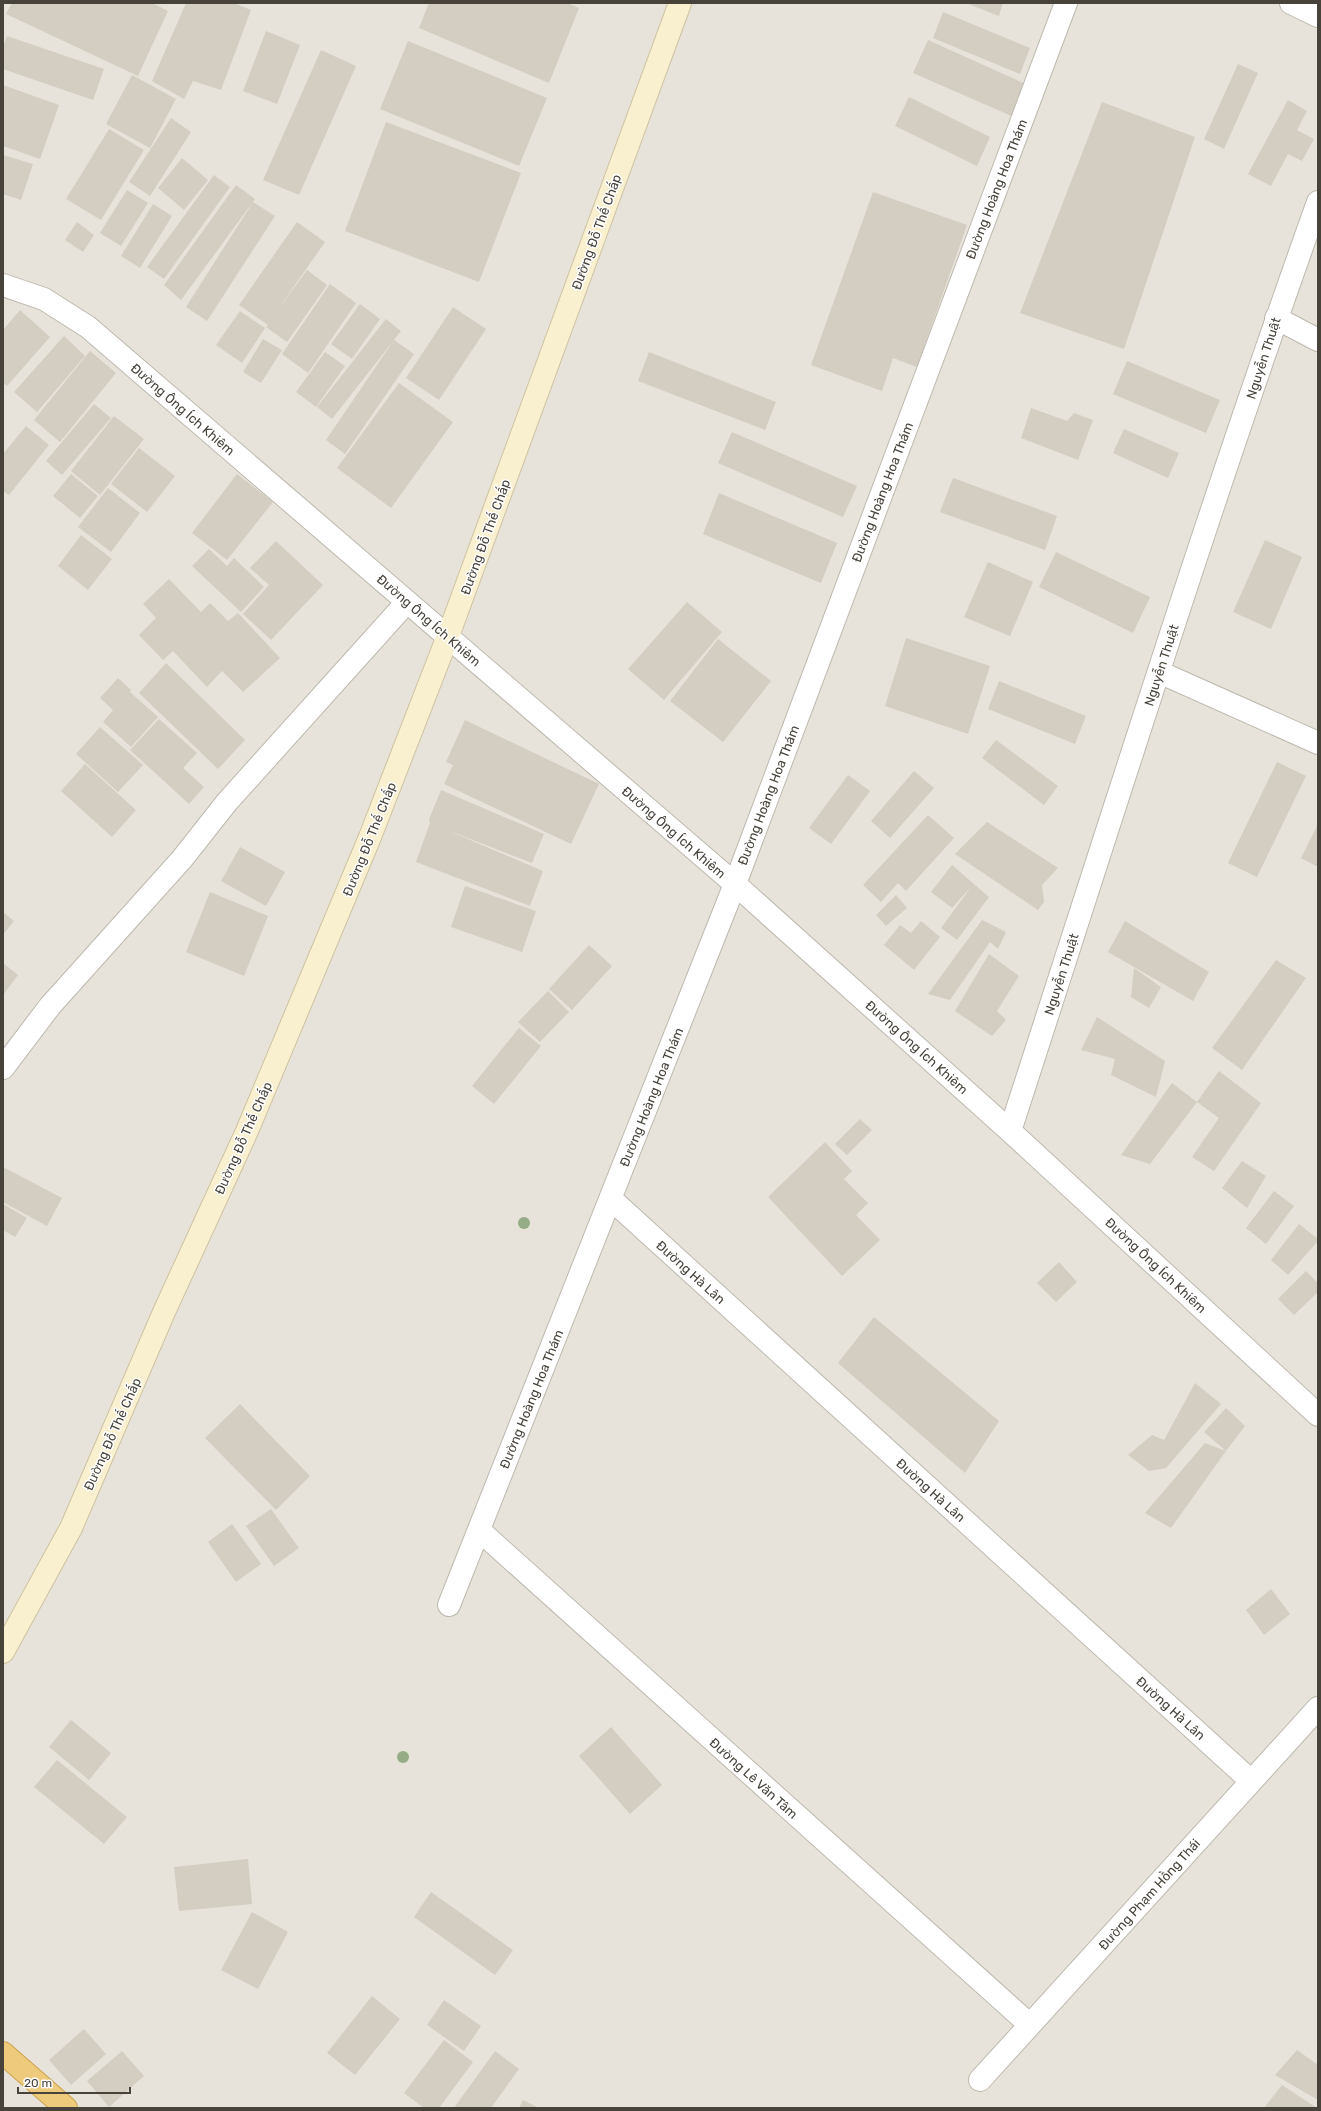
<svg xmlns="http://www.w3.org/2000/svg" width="1321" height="2111" font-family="Rubik,sans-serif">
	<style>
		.residential { fill: #e7e3da }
		.building { fill: #d4cdc2 }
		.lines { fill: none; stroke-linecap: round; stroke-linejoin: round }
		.street-casing { stroke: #beb9ae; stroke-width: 24 }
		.secondary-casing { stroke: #cec3a0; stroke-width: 24 }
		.highway-casing { stroke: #cda14c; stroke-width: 24 }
		.street { stroke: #fff; stroke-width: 22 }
		.secondary { stroke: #f9f0d0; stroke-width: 22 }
		.highway { stroke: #eecb7c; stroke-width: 22 }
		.tree { fill: #96ac86 }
		.labels { text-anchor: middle; stroke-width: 3; stroke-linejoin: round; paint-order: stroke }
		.street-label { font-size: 13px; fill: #47423a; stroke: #fff }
	</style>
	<rect width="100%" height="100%" fill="#f4f1eb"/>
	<path class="residential" d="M3,3H1318V2108H3Z"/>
	<path class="building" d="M12,3H152L168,11L138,76L6,14Z
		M186,3H234L251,10L221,90L193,81L184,99L152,81Z
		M429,3H567L579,8L549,83L419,28Z
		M966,3H1003L999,16Z
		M943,12L1030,48L1020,74L933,38Z
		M266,31L300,45L277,104L243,91Z
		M7,36L104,69L93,100L3,69V47Z
		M928,40L1030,86L1016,118L913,73Z
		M408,41L547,98L519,166L380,109Z
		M321,50L356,66L299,195L263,180Z
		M1238,64L1258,73L1224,149L1204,139Z
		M132,75L176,99L150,148L106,124Z
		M3,85L59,105L40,159L3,146Z
		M909,97L990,137L977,166L895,126Z
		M1288,100L1307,111L1297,130L1314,139L1302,161L1288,154L1271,186L1248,174Z
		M1102,102L1195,137L1124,349L1020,313Z
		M171,118L191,132L150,196L129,182Z
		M386,122L521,173L479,282L345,231Z
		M109,129L144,150L101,220L66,199Z
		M3,155L33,164L21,200L3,194Z
		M182,158L208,180L184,210L158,188Z
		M214,175L230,187L164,279L147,267Z
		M236,185L255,199L181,300L164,285Z
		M127,190L148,203L121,246L100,233Z
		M873,192L967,225L917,367L893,358L882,391L811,365Z
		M253,202L275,216L207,321L186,307Z
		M153,204L172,216L140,268L121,256Z
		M77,222L94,235L83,252L65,240Z
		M297,222L325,242L276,312L307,270L327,285L287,342L266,327L268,325L239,305Z
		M330,284L356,303L308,373L282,354Z
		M360,304L380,319L352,359L331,344Z
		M453,307L486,329L439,400L406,378Z
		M20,310L50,337L7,386L3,382V330Z
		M240,311L265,328L242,363L216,345Z
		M386,319L401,331L332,419L317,407Z
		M64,336L85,356L37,412L14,392Z
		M263,339L282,350L261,383L243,372Z
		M394,340L414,354L345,454L326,440Z
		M90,351L116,373L60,442L34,420Z
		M325,352L345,366L316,407L296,392Z
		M649,352L776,402L765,430L638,381Z
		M1127,361L1220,400L1206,433L1113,394Z
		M399,383L453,422L391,508L337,468Z
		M94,404L111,418L62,475L46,461Z
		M1031,408L1067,421L1074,413L1093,420L1078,460L1021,438Z
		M114,416L144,439L100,495L71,471Z
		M26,426L49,445L9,495L3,491V454Z
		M1124,429L1179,453L1168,478L1113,453Z
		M732,432L857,486L843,517L718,463Z
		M139,448L175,476L147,512L111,484Z
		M71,474L98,496L80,518L53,496Z
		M237,474L273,502L227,560L192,533Z
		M953,478L1057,516L1045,550L940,512Z
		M108,488L140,513L111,552L78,527Z
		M719,493L837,543L821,583L703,534Z
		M81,535L112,559L88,590L58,566Z
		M1265,540L1302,557L1271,629L1233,612Z
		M276,541L323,585L271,640L243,614L269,585L250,568Z
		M209,549L227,566L234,558L264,587L241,612L192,566Z
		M1056,552L1150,597L1133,633L1039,587Z
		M988,562L1033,582L1010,636L964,617Z
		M169,579L201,612L210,603L228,621L238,613L280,658L243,692L222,671L207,687L173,651L163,660L139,635L156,618L143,604Z
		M687,602L722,632L664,700L628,669Z
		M906,638L990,666L968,734L885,706Z
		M718,639L771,681L723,742L670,701Z
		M166,663L245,740L218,769L139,693Z
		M118,678L131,690L130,692L158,717L131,747L103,722L113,710L100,698Z
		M999,681L1086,716L1075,744L988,709Z
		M159,719L197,753L183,768L204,787L189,804L130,750Z
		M465,720L599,784L571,844L444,784L453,765L446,762Z
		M100,727L143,765L118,792L76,754Z
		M996,740L1058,786L1044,805L982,758Z
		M1277,762L1306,776L1257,877L1228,863Z
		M85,764L136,810L112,837L61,791Z
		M914,771L934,788L890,838L871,821Z
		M848,775L870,791L831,844L809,828Z
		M441,790L544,834L532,863L447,830L543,871L530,906L416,862L430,823L429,819Z
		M928,815L954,838L906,891L898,883L881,902L863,885Z
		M987,822L1058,868L1042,885L1044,902L1038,910L955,854Z
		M1318,824V867L1301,858Z
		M240,847L285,872L266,906L221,881Z
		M952,865L989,897L957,940L941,928L971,887L952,908L931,892Z
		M465,886L536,911L522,952L451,927Z
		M210,892L268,916L244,976L186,952Z
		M896,895L907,908L886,926L876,915Z
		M3,912L14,921L3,935Z
		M982,920L1006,932L998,949L990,942L950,1000L928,994Z
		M921,921L940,937L914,970L884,945L900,925L911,933Z
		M1125,921L1209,972L1193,1001L1108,952Z
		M589,945L612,966L572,1010L549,989Z
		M989,954L1019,976L997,1011L1006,1020L992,1036L955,1011Z
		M1276,960L1306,978L1242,1070L1212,1048Z
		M3,963L18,975L3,995Z
		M1134,968L1161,987L1149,1008L1131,997Z
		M548,991L569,1012L540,1042L518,1022Z
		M1097,1017L1165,1061L1156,1097L1111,1075L1115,1059L1081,1050Z
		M519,1028L541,1046L494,1104L472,1086Z
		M1219,1071L1261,1103L1214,1171L1192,1157L1219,1118L1197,1102Z
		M1172,1083L1197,1102L1150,1164L1121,1155Z
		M860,1119L872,1130L847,1155L835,1144Z
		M825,1142L852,1171L844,1179L868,1203L856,1215L880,1240L842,1276L768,1197Z
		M1242,1161L1266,1176L1247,1208L1222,1188Z
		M3,1167L62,1198L47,1226L3,1202Z
		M1274,1191L1294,1206L1266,1244L1246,1228Z
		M3,1204L27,1218L15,1237L3,1230Z
		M1299,1224L1318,1239V1241L1288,1275L1271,1260Z
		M1059,1262L1077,1282L1056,1302L1037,1283Z
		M1306,1271L1318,1283V1292L1294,1315L1278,1299Z
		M874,1317L999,1421L965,1473L838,1363Z
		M1195,1383L1221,1404L1166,1468L1149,1471L1128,1455L1152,1435L1164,1440Z
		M240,1404L310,1476L276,1510L205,1438Z
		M1226,1408L1245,1426L1226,1451L1204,1432Z
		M1205,1443L1226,1451L1171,1528L1145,1513Z
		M271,1509L299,1548L274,1566L246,1526Z
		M232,1524L261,1564L236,1582L208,1542Z
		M1271,1589L1290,1614L1264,1635L1246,1610Z
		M71,1720L111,1753L89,1780L49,1747Z
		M611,1727L662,1785L630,1814L579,1756Z
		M57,1760L127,1817L104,1844L34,1787Z
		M248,1859L252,1904L179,1911L174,1867Z
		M431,1892L513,1950L495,1975L414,1917Z
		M252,1912L288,1932L258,1989L221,1970Z
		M372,1996L400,2019L355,2075L327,2053Z
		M444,2000L481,2026L464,2051L427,2025Z
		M84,2029L106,2054L71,2085L49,2060Z
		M444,2040L473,2062L439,2108H424L404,2093Z
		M1297,2050L1318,2065V2100L1275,2075Z
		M122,2051L144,2076L109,2107L87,2081Z
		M495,2051L519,2069L491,2108H454Z
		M1282,2085L1317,2108H1264Z
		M523,2100L539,2108H519Z"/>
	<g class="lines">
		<defs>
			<path id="street" d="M1291,3L1318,16
				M3,285L44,299L88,327L735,884L1010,1131L1318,1415
				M1276,318L1318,340
				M1159,672L1318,743
				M3,1068L50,1006L182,859L227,802L407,602
				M1010,1131C1111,821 1208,509 1318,202
				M611,1199L1251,1781
				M479,1530L1030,2025
				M449,1605L735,884L1066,3
				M980,2080L1318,1708"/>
			<path id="secondary" d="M3,1652L71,1528L164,1312L247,1131L370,837L448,636L680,3"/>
			<path id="highway" d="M3,2053L66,2108"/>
		</defs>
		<use href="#street" class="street-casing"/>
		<use href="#secondary" class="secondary-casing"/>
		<use href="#highway" class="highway-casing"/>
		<use href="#street" class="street"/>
		<use href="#secondary" class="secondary"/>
		<use href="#highway" class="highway"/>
	</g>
	<g class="tree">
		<circle cx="524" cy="1223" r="6"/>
		<circle cx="403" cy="1757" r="6"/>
	</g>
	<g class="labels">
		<g class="street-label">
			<text transform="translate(996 189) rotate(-69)" y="5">Đường Hoàng Hoa Thám</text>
			<text transform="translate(596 232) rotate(-70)" y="5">Đường Đỗ Thế Chấp</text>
			<text transform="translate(1263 358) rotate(-72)" y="5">Nguyễn Thuật</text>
			<text transform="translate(183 409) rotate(41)" y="5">Đường Ông Ích Khiêm</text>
			<text transform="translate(882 492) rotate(-69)" y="5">Đường Hoàng Hoa Thám</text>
			<text transform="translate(485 537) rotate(-70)" y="5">Đường Đỗ Thế Chấp</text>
			<text transform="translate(429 620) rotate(41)" y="5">Đường Ông Ích Khiêm</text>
			<text transform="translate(1161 665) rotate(-72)" y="5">Nguyễn Thuật</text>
			<text transform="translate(768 795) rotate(-69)" y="5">Đường Hoàng Hoa Thám</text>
			<text transform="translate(674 832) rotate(41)" y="5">Đường Ông Ích Khiêm</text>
			<text transform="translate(369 839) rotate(-68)" y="5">Đường Đỗ Thế Chấp</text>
			<text transform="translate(1061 974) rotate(-72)" y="5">Nguyễn Thuật</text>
			<text transform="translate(917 1047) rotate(42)" y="5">Đường Ông Ích Khiêm</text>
			<text transform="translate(651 1097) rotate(-68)" y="5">Đường Hoàng Hoa Thám</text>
			<text transform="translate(243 1138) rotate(-66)" y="5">Đường Đỗ Thế Chấp</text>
			<text transform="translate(1156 1265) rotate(43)" y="5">Đường Ông Ích Khiêm</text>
			<text transform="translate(691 1272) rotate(42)" y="5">Đường Hà Lân</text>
			<text transform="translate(531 1399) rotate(-68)" y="5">Đường Hoàng Hoa Thám</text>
			<text transform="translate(112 1434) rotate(-66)" y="5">Đường Đỗ Thế Chấp</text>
			<text transform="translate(931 1490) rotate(42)" y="5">Đường Hà Lân</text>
			<text transform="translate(1171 1708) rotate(42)" y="5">Đường Hà Lân</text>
			<text transform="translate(754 1778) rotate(42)" y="5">Đường Lê Văn Tâm</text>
			<text transform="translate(1149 1894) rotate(-48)" y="5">Đường Phạm Hồng Thái</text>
		</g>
	</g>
	<rect width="1321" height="2111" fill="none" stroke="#47423a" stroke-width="8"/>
	<path d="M18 2087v6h112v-6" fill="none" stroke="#47423a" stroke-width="2"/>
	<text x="24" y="2087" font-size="12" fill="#47423a" stroke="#ffffff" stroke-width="3" paint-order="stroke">20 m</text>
</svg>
